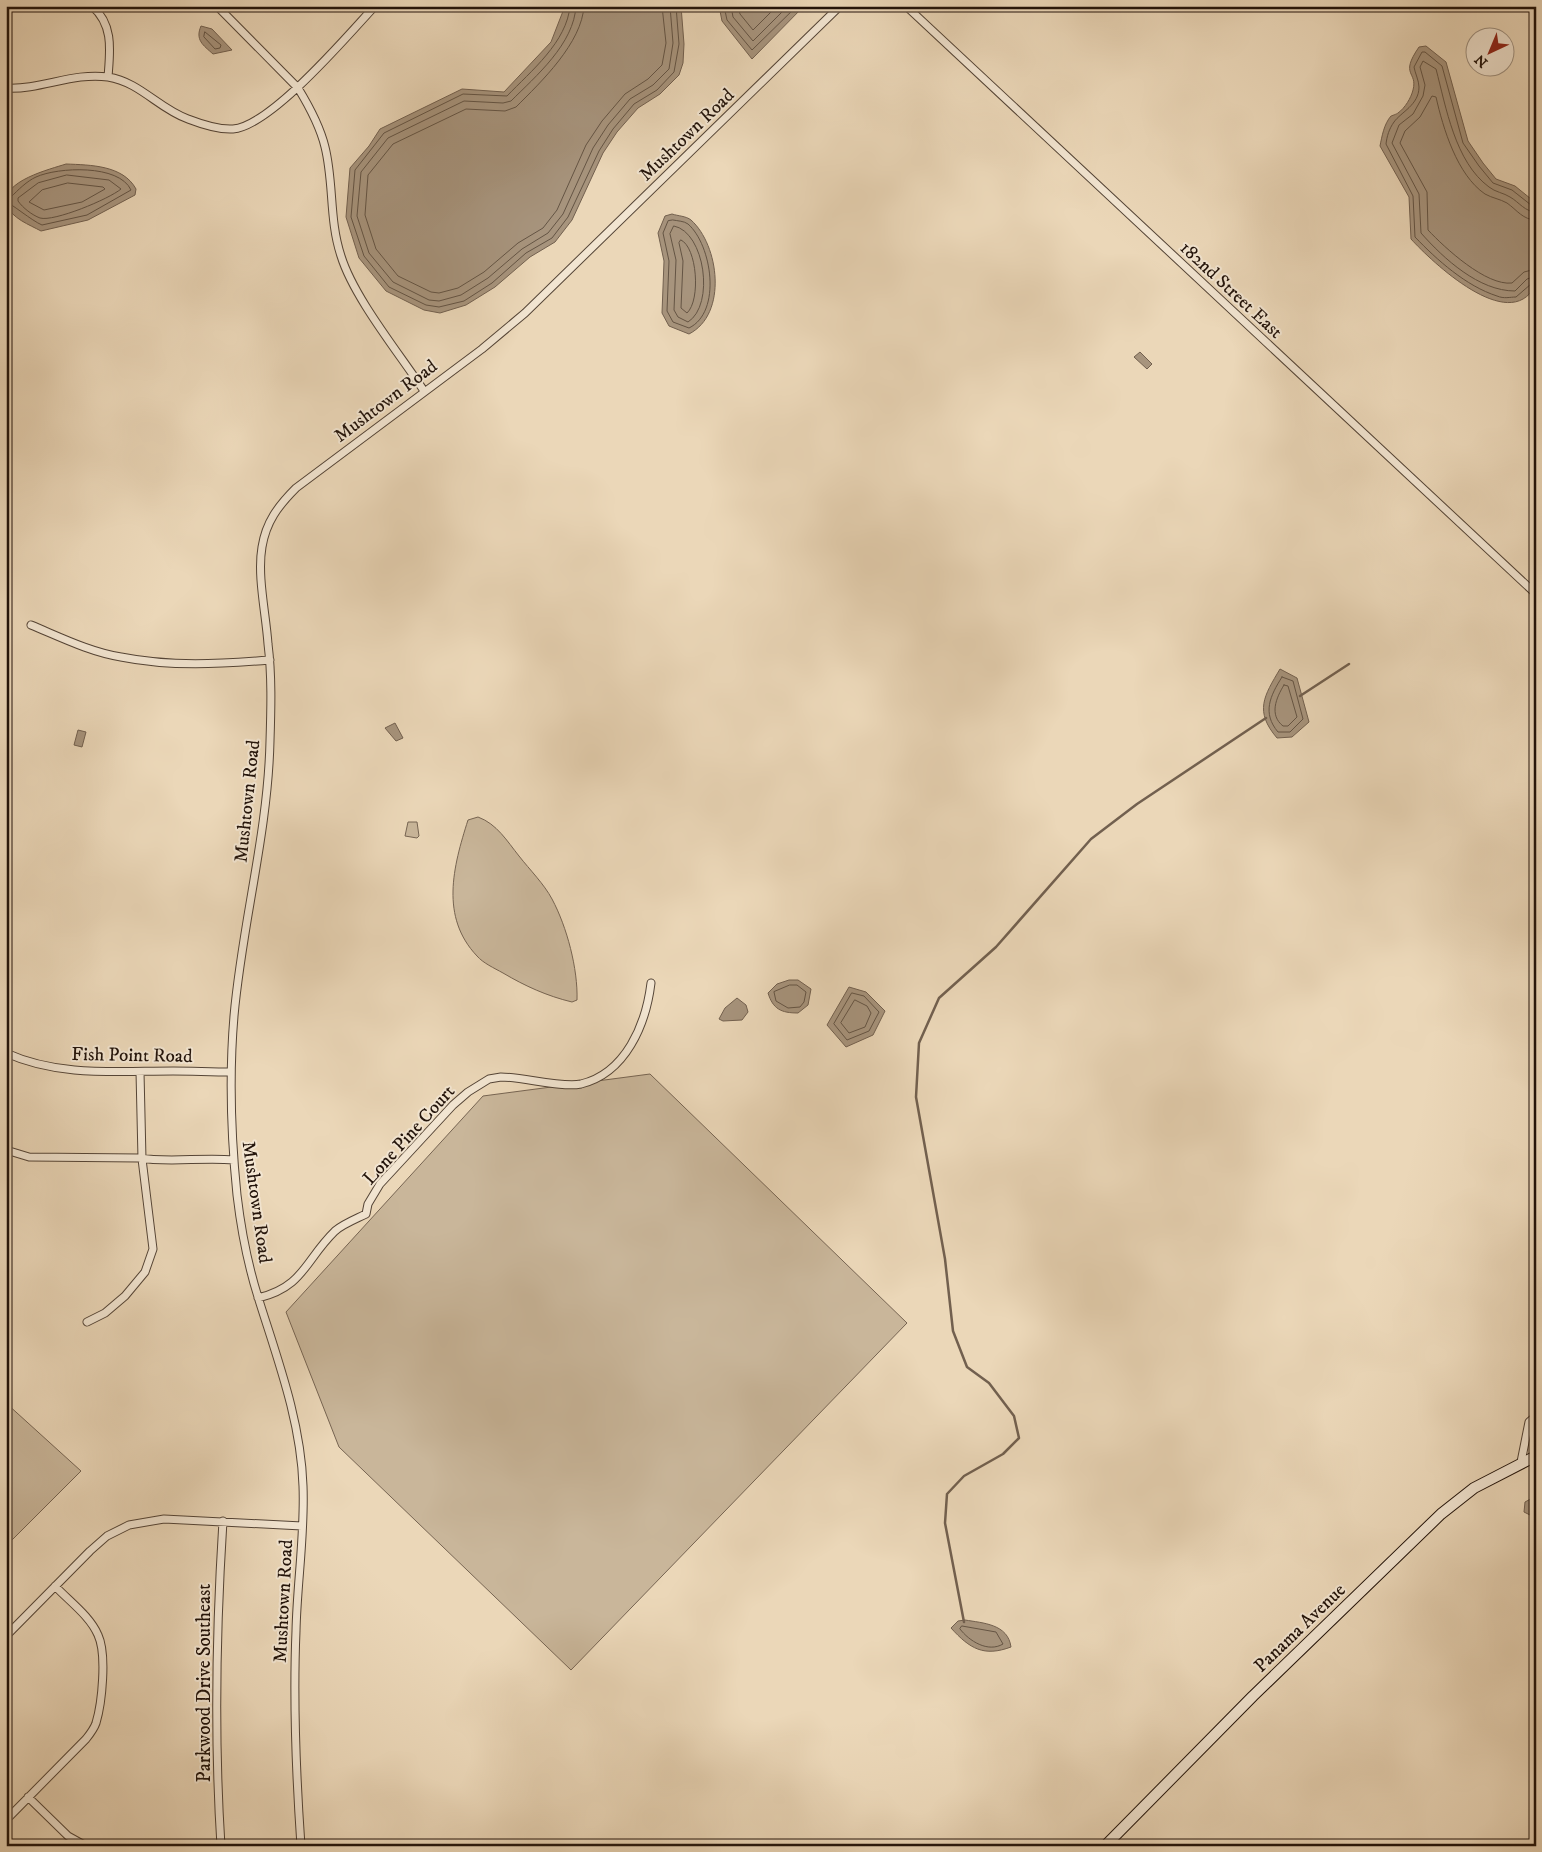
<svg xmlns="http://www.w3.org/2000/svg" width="1542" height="1852" font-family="'IM FELL DW Pica',serif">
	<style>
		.green { fill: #c9b69a; stroke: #766452 }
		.water { fill: #a7947d; stroke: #72604f }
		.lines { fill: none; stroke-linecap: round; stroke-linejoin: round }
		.shore { stroke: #645444; stroke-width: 1 }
		.stream { stroke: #72604f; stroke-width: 2.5 }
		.street-casing { stroke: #544436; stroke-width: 9 }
		.secondary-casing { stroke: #22130a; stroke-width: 12 }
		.street { stroke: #f2e5d1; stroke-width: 7 }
		.secondary { stroke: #f2e5d1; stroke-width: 10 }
		.labels { text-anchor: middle; stroke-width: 4; stroke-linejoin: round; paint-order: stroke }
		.street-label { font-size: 19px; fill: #22130a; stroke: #f2e5d1 }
	</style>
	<rect width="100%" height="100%" fill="#ebd7b8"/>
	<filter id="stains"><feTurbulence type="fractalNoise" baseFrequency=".004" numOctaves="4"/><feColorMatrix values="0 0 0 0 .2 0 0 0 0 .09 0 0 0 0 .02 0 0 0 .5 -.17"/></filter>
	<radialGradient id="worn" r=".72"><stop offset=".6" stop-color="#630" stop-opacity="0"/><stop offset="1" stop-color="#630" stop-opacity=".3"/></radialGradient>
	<path class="green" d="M478,817C497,824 507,841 519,856C530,870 544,884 552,899C567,927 578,969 577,1000L572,1002C547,996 525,986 503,973C494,968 483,963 477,956C440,917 453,867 468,820Z
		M408,822H417L419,836L417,838L405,836Z
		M650,1074L907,1323L571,1670L339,1447L286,1312L483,1096Z
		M6,1403L81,1471L6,1546Z"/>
	<path class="water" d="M565,6H681L684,44L683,63L679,75L660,94L638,108L617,132L603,153L572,220L555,242L530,257L495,287L466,305L440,313L424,310L386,291L359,258L346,217L350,168L369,146L380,129L462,89L504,92L551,42Z
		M719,6H804L752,59L722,21Z
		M201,26L212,29L232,50L213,54C203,45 195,40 201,26Z
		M1426,46L1446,62L1468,141L1483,163L1496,179L1515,186L1536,203C1536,217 1540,277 1535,286C1509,335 1432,262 1411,239L1409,197L1380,146C1382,136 1384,124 1391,116C1391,116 1397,114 1398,113C1405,108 1411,98 1413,90C1418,71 1399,76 1419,47Z
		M66,164C90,165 123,165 136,189L135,195L88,220L41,231C30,225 11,218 7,205C0,181 51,169 66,164Z
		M672,214C678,216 686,216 691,220C719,245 728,314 689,334L669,326L662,313L664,261L658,233L665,216Z
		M1140,352L1152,364L1147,369L1134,357Z
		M1280,669L1297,678L1309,722L1292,737L1277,738C1254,711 1264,696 1280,669Z
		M395,723L403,738L396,741L385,728Z
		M78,730L86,732L82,747L74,745Z
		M789,980H798L811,989L808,1005L798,1013C781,1013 773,1009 768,993L777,984Z
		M849,987L866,992L885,1011L873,1035L846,1047L827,1025Z
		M737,998L746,1005L748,1012L742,1020L723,1021L719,1019L725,1008Z
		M1536,1496V1518L1524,1512L1525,1502Z
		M965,1620C983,1623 1008,1624 1011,1647C984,1657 970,1649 951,1628L958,1621Z"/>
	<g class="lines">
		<path class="shore" d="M570,6C567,42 531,71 507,96L463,94L384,133L355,170L351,217L364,256L389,287L426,305L439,307L464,301L492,283L526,253L552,238L568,217L599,151L613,129L634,104L657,90L674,72L679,44L676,6
			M576,6C574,44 536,76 511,101L503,103L464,101L388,138L361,172L357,216L369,253L393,282L429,300L439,301L461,295L488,278L522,249L548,233L563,214L593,148L608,125L630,99L653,85L669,69L673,43L670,6
			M584,6C582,43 541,82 516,107L505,111L466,109L393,144L368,175L365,215L376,249L398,276L431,292L439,293L458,288L484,272L518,243L543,228L557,210L586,145L602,121L625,94L648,79L662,65L666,43L662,6
			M724,6L727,20L752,50L797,6
			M731,6L733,17L753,41L788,6
			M738,6L740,14L753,30L777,6
			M205,32L221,45L220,48L215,49L204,37Z
			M67,175L109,180L121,189C109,199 54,222 40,218C32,215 23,208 18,201V198L38,183Z
			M68,183L103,187L105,189L82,202L44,210L29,202L42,190Z
			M6,198L11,197C18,190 27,181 36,177C58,167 119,164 131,190L87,215L42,225C32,221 11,203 6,202
			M1536,206L1531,205L1512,190L1493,183L1479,166L1463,143L1442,66L1425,52H1422L1414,67C1415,73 1419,81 1419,87C1419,105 1401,112 1394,122C1389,129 1387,136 1386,144L1413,196L1415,237C1437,260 1466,286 1497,296C1504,299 1510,297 1516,297L1531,284L1536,283
			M1536,212C1525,212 1519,202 1510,197C1504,193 1495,192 1489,187C1455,162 1446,107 1436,69L1423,61L1420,67L1425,85L1423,96L1413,114L1399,125L1392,143L1419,194L1421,233C1444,259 1479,291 1515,291L1527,279L1536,276
			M673,220C678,221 684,221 688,224C712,245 722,312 689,328L673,322L667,311L669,261L663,233L668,221Z
			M1536,220C1523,220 1517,210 1507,203C1500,199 1492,198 1485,194C1457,175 1443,128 1436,97L1432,96L1420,117L1405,131L1400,143L1427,192L1428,230C1445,248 1486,286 1512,283L1524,272L1536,269
			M674,226C705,232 715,305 688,322L678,317L674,310L676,260L670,234Z
			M681,240C697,247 701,300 687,313L681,308L683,261L679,243Z
			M1282,677L1293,681L1303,719L1290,732H1278C1262,713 1270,696 1282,677Z
			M1284,685L1288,686L1297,717L1288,726H1283C1269,715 1276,698 1284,685Z
			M790,985H797L806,992L804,1002L800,1007L788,1008L776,1001L774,992Z
			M852,993L864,996L879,1012L869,1031L847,1040L834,1024Z
			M855,1000L867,1006L871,1013L865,1027L849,1033L841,1023Z
			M962,1626L996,1632L1003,1644C988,1653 969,1641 960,1629Z"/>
		<path class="stream" d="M1300,696L1349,664
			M964,1622L945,1523L947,1494L964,1476L1003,1454L1019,1438L1014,1416L989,1383L967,1367L953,1331L945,1259L916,1097L919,1043L939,998L996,947L1091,839L1137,804L1266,718"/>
		<defs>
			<path id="street" d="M92,6C114,25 110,51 108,77
				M217,6L298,88C309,106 320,126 325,147C334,183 329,220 341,256C354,298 399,353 424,391
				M906,6L1536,594
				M6,88C41,90 73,72 108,77C140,82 159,109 188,119C201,124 218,130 233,129C271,126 348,35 375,6
				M31,625C60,637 90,652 121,657C171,667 220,664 270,660
				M6,1053C59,1077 117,1071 173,1071C192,1071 211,1072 231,1072
				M6,1150L29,1157L139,1158C170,1163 202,1157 234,1160
				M258,1298C304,1287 305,1260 335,1231C343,1224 356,1219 366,1214L368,1204L380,1184L453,1105L468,1092L489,1079L501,1077C523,1077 561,1088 581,1084C626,1073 646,1024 651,983
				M87,1322L105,1313L125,1296L145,1272L153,1249L142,1159L140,1072
				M1521,1462L1529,1422L1536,1416
				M6,1636L90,1551L107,1536L129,1525L164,1519L302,1526
				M28,1797L68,1836L86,1846
				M6,1820L86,1739C90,1734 94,1729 96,1723C102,1703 107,1654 98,1635C90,1616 69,1601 55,1586
				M221,1846C214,1737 216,1630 223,1521
				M301,1846C296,1774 293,1703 296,1631C297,1583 305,1534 303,1486C301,1421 277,1358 258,1297C248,1265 241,1229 237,1195C231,1136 229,1075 234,1016C242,924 268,833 270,741C271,709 272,676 268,644C266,614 257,576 262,547C266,522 278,506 296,488L482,349L525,313L840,6"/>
			<path id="secondary" d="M1105,1846L1253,1696L1441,1514L1474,1488L1536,1456"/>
		</defs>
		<use href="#street" class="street-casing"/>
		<use href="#secondary" class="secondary-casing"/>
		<use href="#street" class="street"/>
		<use href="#secondary" class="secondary"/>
	</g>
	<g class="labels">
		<g class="street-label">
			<text transform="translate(686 134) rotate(-44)" y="7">Mushtown Road</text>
			<text transform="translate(1232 289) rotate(43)" y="7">182nd Street East</text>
			<text transform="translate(385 400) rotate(-37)" y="7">Mushtown Road</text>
			<text transform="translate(246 801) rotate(-84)" y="7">Mushtown Road</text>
			<text transform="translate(132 1054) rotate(1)" y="7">Fish Point Road</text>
			<text transform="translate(408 1134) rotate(-48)" y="7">Lone Pine Court</text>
			<text transform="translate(258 1202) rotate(82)" y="7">Mushtown Road</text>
			<text transform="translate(282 1601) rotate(-87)" y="7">Mushtown Road</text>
			<text transform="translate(1299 1627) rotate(-44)" y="7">Panama Avenue</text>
			<text transform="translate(203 1683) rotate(-90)" y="7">Parkwood Drive Southeast</text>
		</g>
	</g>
	<rect width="1542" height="1852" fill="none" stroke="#ebd7b8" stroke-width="25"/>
	<rect x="8" y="8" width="1527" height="1837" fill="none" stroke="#22130a" stroke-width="2.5"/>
	<rect x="12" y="12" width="1517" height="1827" fill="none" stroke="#22130a"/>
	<g transform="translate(1490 52) rotate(224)"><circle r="24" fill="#f2e5d1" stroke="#9f9181"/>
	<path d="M0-4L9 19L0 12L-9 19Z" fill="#8f2418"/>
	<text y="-8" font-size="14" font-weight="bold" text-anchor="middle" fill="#22130a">N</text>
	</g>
	<rect width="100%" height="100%" filter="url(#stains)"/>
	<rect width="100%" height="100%" fill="url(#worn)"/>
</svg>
